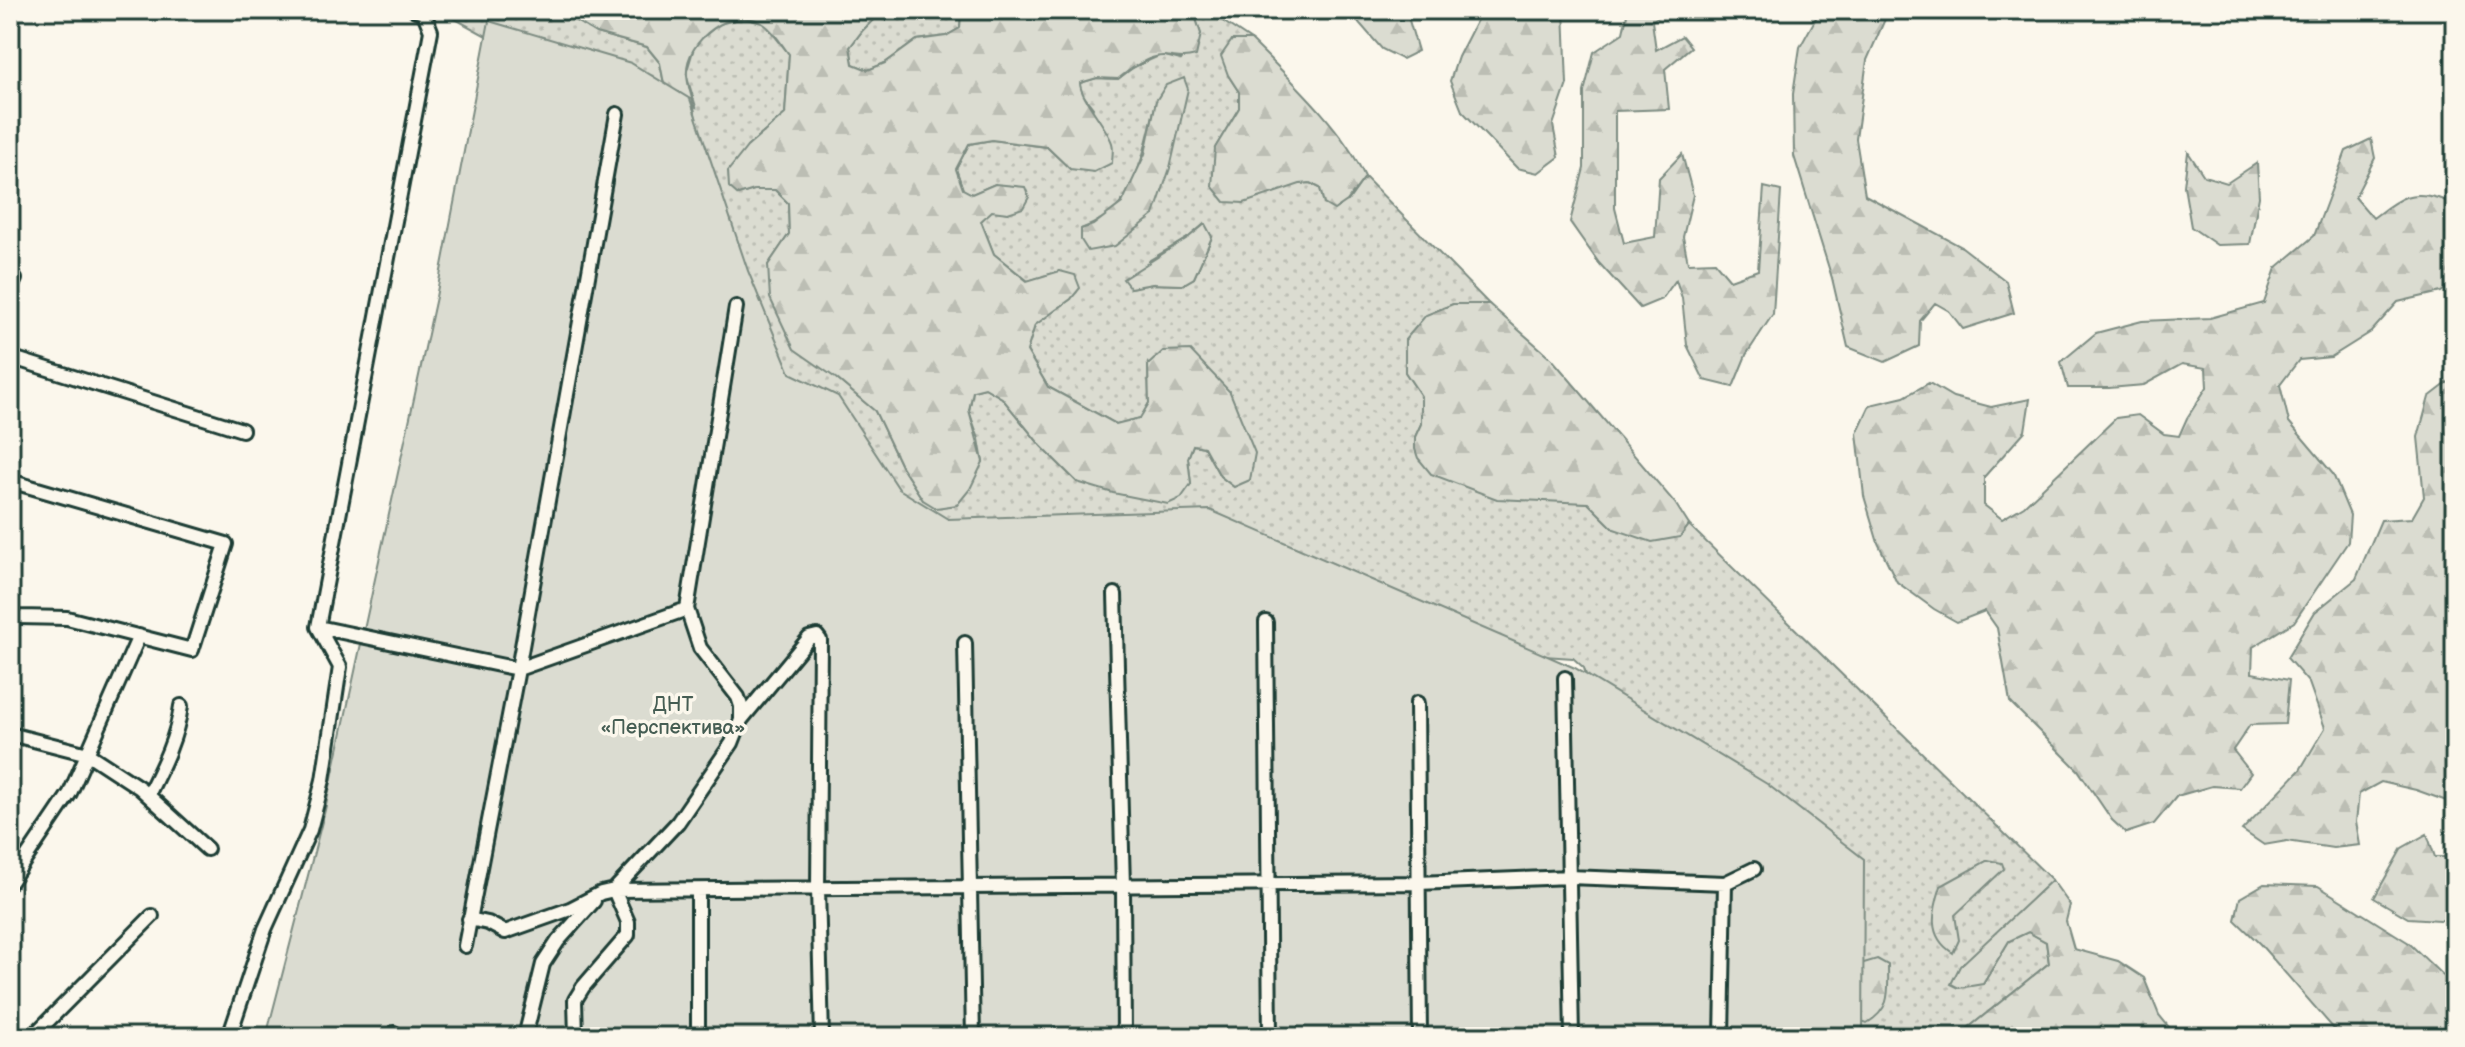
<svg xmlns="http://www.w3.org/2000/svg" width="2465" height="1047" font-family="'Balsamiq Sans',sans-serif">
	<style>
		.grass { fill: url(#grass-dots); stroke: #7d8c82; stroke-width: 2; fill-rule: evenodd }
		.forest { fill: url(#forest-firs); stroke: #7d8c82; stroke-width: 2 }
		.green { fill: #dbdcd1; stroke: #7d8c82; stroke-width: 2 }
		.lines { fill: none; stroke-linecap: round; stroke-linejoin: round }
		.street-casing { stroke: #1f3d34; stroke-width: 18 }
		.street { stroke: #fbf7ec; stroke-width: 12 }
		.labels { text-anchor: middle; stroke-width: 7; stroke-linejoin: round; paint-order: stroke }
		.park-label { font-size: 20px; fill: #455d53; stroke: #fbf7ec }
	</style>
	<defs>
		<pattern id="grass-dots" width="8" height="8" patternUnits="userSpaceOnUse" patternTransform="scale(2)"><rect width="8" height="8" fill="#dbdcd1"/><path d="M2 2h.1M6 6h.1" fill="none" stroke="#bcbeb4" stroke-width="1.8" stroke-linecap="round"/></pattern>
		<pattern id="forest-firs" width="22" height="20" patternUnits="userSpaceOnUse" patternTransform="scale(2)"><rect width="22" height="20" fill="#dbdcd1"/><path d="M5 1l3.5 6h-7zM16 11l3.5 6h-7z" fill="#bcbeb4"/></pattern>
	</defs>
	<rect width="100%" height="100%" fill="#fbf7ec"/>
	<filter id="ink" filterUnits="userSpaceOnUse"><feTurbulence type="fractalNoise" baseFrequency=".0125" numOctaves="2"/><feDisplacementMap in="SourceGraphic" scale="16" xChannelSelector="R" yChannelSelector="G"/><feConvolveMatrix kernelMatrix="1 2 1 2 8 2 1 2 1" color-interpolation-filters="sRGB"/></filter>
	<g filter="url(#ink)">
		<path class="grass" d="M439,10H558L596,33L647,47L660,63L666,94L696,107L686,74L695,44L719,24L744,18L765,24L789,54L785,114L747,147L738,195L754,190H775L788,203L789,234L768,265L837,379L875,411L901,466L923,500L983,462L979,439L969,411L973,391L985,388L1002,398L1041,446L1077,482L1191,484L1188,458L1193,445L1204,447L1220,476L1234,487L1148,364L1149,403L1141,418L1116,424L1048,387L1027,351L1035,325L1071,299L1060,271L1028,281L994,254L981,221L992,210L1008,213L995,184L972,194L963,190L956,169L969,144L992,140L1047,147L1070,169L1093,108L1080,91V83L1097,78L1118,79L1132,68L1161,55L1181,60L1201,34L1193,10H1206L1251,40H1232L1228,75L1239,92V108L1215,148L1300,184L1310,183L1320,188L1324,204L1348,201L1365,177L1489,304H1453L1427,315L1405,340V372L1421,396V424L1415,437L1555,500L1588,503L1614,529L1680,537L1689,525L2052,880L2033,898L1983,984L2009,941L2028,932L2046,942L2049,963L1957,1037H1817L1592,696L1584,668L1573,658L1484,652L931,565L490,38ZM1156,101L1154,215L1081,229C1095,224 1114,213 1122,201C1141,175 1149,132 1156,101ZM1204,224L1212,237L1194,278L1182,285L1152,284L1130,288L1150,260L1189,237Z
			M883,10H952L961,15L960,28L946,36L917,40L885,63L868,70L853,64L850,47L863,30Z"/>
		<path class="forest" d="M558,10H888H883L863,30L850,47L853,64L868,70L885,63L917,40L946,36L960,28L961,15L952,10H1193L1201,34L1196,56C1180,60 1178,57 1164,56C1148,55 1129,70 1118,79L1097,78L1080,83C1080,98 1106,125 1112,143C1114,149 1112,157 1112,163L1094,172L1070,169L1047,147L992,140L969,144L956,169L963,189L972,194L995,184L1025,187L1029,197L1023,208L1008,213L992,211L981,221L994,254L1027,281L1060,271L1075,275L1080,288L1071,299L1035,325L1027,351L1048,387L1116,424L1140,418L1149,403L1148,365L1163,351L1190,350L1230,392L1255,453L1250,480L1234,487L1220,476L1204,447L1193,445L1188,458L1191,484L1181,498L1168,504L1113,493L1077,482L1041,446L1002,398L985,388L973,391L969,410L983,462L970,489L957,505L936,508L923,500L901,466L875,411L837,379L794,349L770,298L768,265L789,234L788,203L775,190H754L738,195L729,187L728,171L747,147L785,114L789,54C782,45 774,31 765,25C734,2 684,41 687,75C688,92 696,103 696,124L666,94L660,63L647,47L596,33Z
			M1348,10H1406L1418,51L1402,59L1382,49Z
			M1482,10H1564L1567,84L1553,125L1559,157L1538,173L1517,168L1462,111L1450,81L1458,57Z
			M1628,10H1668L1652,21L1656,50L1682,36L1691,47L1665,69L1669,109L1615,111V208L1624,243L1655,237L1659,178L1682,154L1693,195L1683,237L1688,263L1715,262L1730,280L1758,270L1764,187L1781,191L1773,314L1746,355L1733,387L1704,380L1687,345L1682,298L1676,280L1662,299L1640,308L1599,263L1570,222L1584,168V92L1594,52L1623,33Z
			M1809,10H1889L1867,60L1856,139L1865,195L1962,247L2006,281L2014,313L1963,329L1949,311L1935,303L1920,321L1919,346L1885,362L1848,347L1832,278L1794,156L1793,94L1800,47L1816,18Z
			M1232,40H1251C1289,78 1343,128 1365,177L1347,201L1334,210L1324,204L1320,188L1310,183L1300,184L1244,203L1225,202L1212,186L1215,148L1239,108V92L1228,75L1221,56Z
			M1184,78L1188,89L1170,168L1154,215L1115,246L1088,251L1081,240V229L1093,225L1122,203L1145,154L1156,101L1166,85Z
			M2371,139L2375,158L2355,197L2373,218C2397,200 2408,189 2438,198C2446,201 2450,201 2455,208V282L2441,292L2398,302L2371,332L2331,357L2299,360L2280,385L2289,422L2333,474L2350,515L2348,542L2294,622L2253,647L2252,673L2289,680L2285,724L2250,725L2233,750L2251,773L2240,788L2212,786L2177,796L2154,824L2126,833L2112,820L2078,770L2010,702L1997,628L1985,611L1957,622L1934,609L1897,582L1878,543L1864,496L1857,433L1870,405L1904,397L1929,383L1953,397L1991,407L2030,399L2025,431L1984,477V505L2002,519L2024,506L2116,418L2138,415L2164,434L2179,436L2187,418L2207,387L2206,368L2182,364L2144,385L2109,388H2068L2061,362L2096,333L2142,321L2210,318L2264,303L2276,268L2314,236L2346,151Z
			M2188,152L2204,176L2227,183L2257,163L2259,197L2250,244L2217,245L2191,227L2184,186Z
			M1205,224L1212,237L1194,278L1182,285L1152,284L1130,288L1123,279L1189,237Z
			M1453,304H1489L1552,359L1675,503L1689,525L1680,537L1652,542L1614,529L1588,503L1497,499L1431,474L1418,458L1415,449V437L1421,424V396L1405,372V340L1426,315Z
			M2455,377V804L2416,790L2381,782L2359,794L2356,822L2360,845L2333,848L2287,841L2264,845L2242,830L2300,770L2325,728L2309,683L2287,658L2315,612L2356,579L2381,520L2412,518L2424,497L2418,437L2429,397Z
			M2427,834L2435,857H2455V921L2408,918L2374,898L2402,848Z
			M1988,860L2002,863L2004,869L1955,915L1959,940L1953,953C1926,936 1933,911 1941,886Z
			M2052,880L2070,905L2066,921L2074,949L2118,961L2144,978L2159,1015L2177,1037H1957L2049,963L2046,942L2028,932L2009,941L1983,984L1959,988L1951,984L1960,966Z
			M2264,884L2318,886L2409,943L2442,975L2455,983V1037H2341L2260,944L2235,920L2240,898Z
			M1877,959L1888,965C1888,992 1892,1008 1867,1023L1852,1017L1857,965Z"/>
		<path class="green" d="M489,21L631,63L690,99L748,271L790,373L838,396L899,489L948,519L1210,510L1575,668L1767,784L1864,859L1863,1037H266L325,810L436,297Z"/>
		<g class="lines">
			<defs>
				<path id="street" d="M10,277L15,279L10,290
					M10,357L242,430
					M10,481L226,544L192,650L67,618L19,617L10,614
					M1115,594L1123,886L1124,1037
					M1266,622L1270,1037
					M318,627L518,669L687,609
					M965,643L973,1037
					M1565,678L1572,1037
					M1417,703L1420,1037
					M741,720L809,638L817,636L820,640L818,889L822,1037
					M10,734L88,754L140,788L207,849
					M148,795C162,767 177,738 181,706
					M10,882L70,793L139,636
					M698,890V1037
					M469,919L488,923L505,932L570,909L601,893L614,890L1418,883L1569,877L1725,883L1754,869
					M465,946L518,669L617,114
					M32,1037L152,916
					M229,1037L265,929L310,830L323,780L340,667L318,627L431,31L424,13L415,10
					M393,1037L394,1033
					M525,1037L543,964L558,941L594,901
					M576,1037L575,1000L583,987L628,935V922L614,890L678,822L732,743L741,720V706L738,697L700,648L687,609L736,307
					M1722,1037L1725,883"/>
			</defs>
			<use href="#street" class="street-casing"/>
			<use href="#street" class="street"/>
		</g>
	</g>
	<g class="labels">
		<g class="park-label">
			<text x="673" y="711">ДНТ<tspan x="673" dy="23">«Перспектива»</tspan></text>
		</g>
	</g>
	<rect width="2465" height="1047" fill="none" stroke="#fbf7ec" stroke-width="40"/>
	<rect x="20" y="20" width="2425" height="1007" fill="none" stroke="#1f3d34" stroke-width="3" filter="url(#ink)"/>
</svg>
